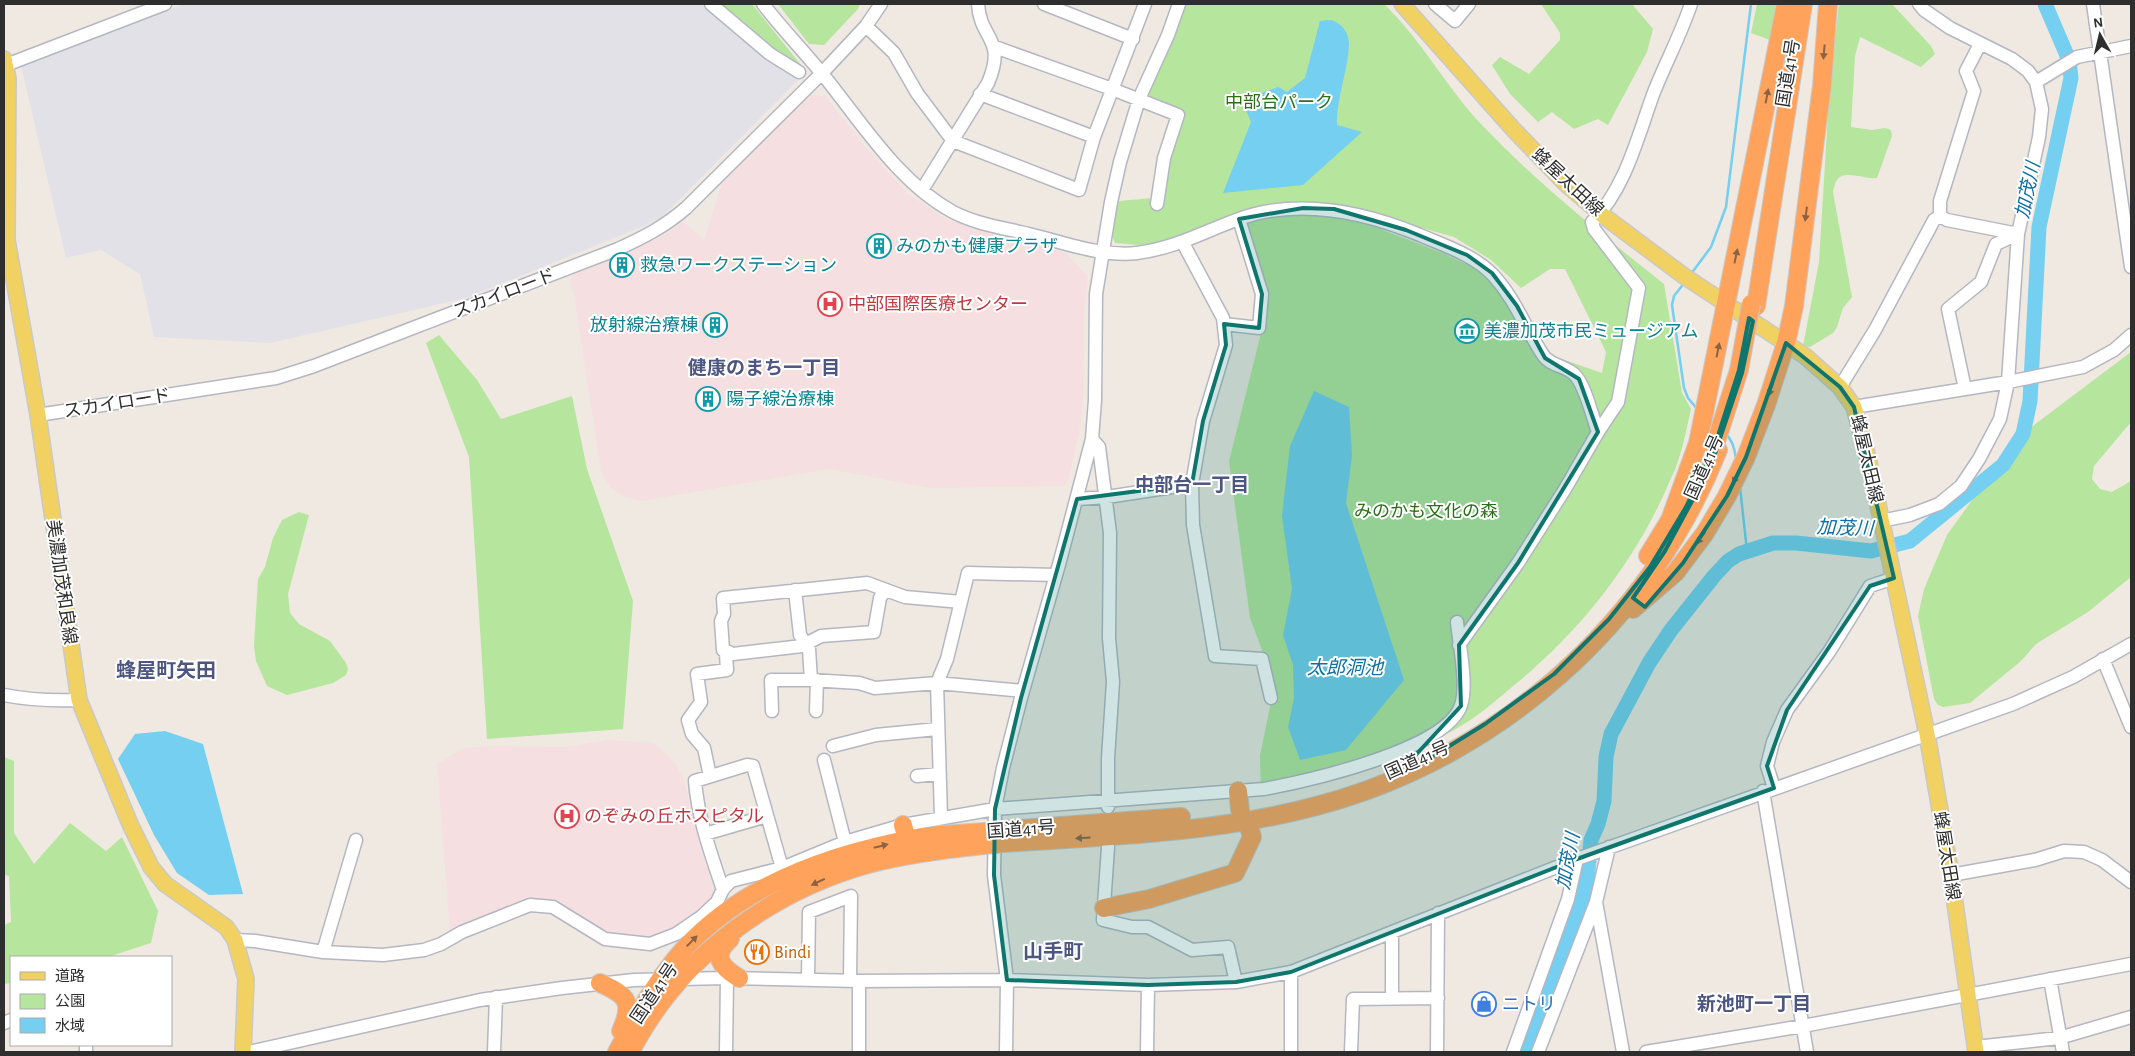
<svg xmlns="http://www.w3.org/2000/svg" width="2135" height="1056" font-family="'Alegreya Sans','Noto Sans JP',sans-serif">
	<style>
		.industrial { fill: #e3e1e8 }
		.medical { fill: #f5dfe0 }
		.green { fill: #b6e59e }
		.water { fill: #75cff0 }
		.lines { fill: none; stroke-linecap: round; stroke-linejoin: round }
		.stream { stroke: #75cff0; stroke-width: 2.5 }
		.river { stroke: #75cff0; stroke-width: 15 }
		.minor-casing { stroke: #b4b7c1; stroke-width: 15 }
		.major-casing { stroke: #c9c9c9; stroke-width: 18 }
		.highway-casing { stroke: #c9c9c9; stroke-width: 20 }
		.minor { stroke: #fff; stroke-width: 12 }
		.major { stroke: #f2d163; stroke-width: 15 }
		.highway { stroke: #ffa35c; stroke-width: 18 }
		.highway-bridge-casing { stroke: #c9c9c9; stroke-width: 20; stroke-linecap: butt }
		.highway-bridge { stroke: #ffa35c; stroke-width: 18 }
		.oneway { fill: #8c6343 }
		.marked { fill: #0f766e; fill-opacity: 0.2; stroke: #0f766e; stroke-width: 4; stroke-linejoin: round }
		.labels { text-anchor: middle; stroke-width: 4; stroke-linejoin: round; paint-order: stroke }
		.street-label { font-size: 18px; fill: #2e2e2e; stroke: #fff }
		.park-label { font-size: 18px; fill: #2c6e1b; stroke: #fff }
		.culture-label { font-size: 18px; fill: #0d838f; stroke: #fff; text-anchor: start }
		.health-label { font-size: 18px; fill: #be3a42; stroke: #fff; text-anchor: start }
		.food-label { font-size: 18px; fill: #c56008; stroke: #fff; text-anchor: start }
		.shop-label { font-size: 18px; fill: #366cbe; stroke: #fff; text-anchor: start }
		.water-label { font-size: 19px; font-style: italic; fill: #0d6fa3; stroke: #fff }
		.neighbourhood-label { font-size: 19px; font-weight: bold; fill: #4d5680; stroke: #fff }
		.quarter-label { font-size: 20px; font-weight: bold; fill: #4d5680; stroke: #fff }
	</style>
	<rect width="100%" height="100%" fill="#efe9e1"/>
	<path class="industrial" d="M184,4H717L798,75V80L663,216L644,226L466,298L270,343L154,337L140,274L101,250L66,258L21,66Z"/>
	<path class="medical" d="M811,95L825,96L868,150L908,194L948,220L1066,253L1088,277L1084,312V391L1079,433L1068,482L1063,486L930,488L829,469L642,501L623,497L610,487L601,472L574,295L570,282L573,275L662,236L682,221L704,240L722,184Z
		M608,740L654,743L674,762L683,776L703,856L716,896L691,920L663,935L638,938L616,936L593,930L550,899L529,900L450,934L437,764L462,749L489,746L564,747Z"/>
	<path class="green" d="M717,4H752L801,65L798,75Z
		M778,4H860L858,9L824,45L809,44Z
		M1185,4H1384C1421,39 1446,87 1481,124C1537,183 1601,234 1664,284L1682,393L1691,409C1687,426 1684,444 1678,461C1675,471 1669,482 1665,492C1630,569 1577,634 1512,687C1494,702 1475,719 1454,730C1393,763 1329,782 1261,795L1260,755L1273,693L1262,650L1250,618L1229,461L1261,333L1264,293L1245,223L1301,213L1349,217L1445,254L1476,269L1502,294L1543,361L1559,358L1602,373L1606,352L1565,269H1550L1521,288L1491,260L1454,237L1351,208L1276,204L1163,243L1139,245L1115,243L1110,230L1119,201L1165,197L1169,150L1182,112L1150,99L1146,92Z
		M1541,4H1632L1653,29L1647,52L1608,125L1598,119L1574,129L1552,112L1538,122L1510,94L1492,65L1500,57L1529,74L1560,40V33Z
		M1757,4H1776L1770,40L1751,33Z
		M1839,4H1892L1931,46L1935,54L1921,67L1860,37L1855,56L1851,127L1872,130L1885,128L1891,130L1892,136L1877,178C1866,180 1844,169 1837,180C1835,182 1834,188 1833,192L1852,297L1843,308L1837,327L1833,333L1810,347L1803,346L1819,262L1830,81Z
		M439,335L477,380L501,419L572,396L587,469L633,601L623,729L487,739L469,457L426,343Z
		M2131,352V422L2094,466L2092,479L2100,489L2112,492L2131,481V577L2088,612L2036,644L2021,661L1970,703L1943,707L1938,705L1934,699L1918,616L1924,589L1947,535L1975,496L2034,425Z
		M299,512L309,515L288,594L290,613L299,624L330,641L346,663L348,669L346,675L333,683L287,695L267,686L256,661L254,646L258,579L265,567L273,538L282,520Z
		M4,757L14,761V833L34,864L70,823L106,851L122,837L158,911L151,943L108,957H11V983L4,984V925L11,922L9,876L4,875Z"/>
	<path class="water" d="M1329,20C1341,21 1349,33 1349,44C1348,72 1336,98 1337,125L1362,132L1303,185L1223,193L1251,122L1246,110L1259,94L1278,87L1287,92L1305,78L1320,21Z
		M1314,391L1349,407L1352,456L1346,503L1404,680L1346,750L1300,760L1288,727L1294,698L1293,665L1283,635L1292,589L1282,516L1290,446Z
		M165,731L203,744L243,894L209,895L177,873L154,835L118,759L135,734Z"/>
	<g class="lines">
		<path class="stream" d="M1691,274L1711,247L1726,207L1751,4
			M1685,282L1674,296L1672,305L1684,388L1688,398L1698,410
			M1725,433C1733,440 1735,450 1736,459
			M1740,487L1747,551"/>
		<path class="river" d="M1524,1052L1578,914L1587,881L1591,840L1598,824L1604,801L1606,757L1611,734L1649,663L1671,630L1714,576L1728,561L1739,554L1773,543H1796L1871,551L1910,541L2003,465L2023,434L2030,401L2039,227L2071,78L2069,60L2045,4"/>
		<defs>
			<path id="minor" d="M711,4L770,54L799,72
				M763,4C782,29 804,51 824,76C862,123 899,183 953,212C976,224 1004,228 1029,234C1063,242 1101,257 1137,253C1175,248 1201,233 1236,220C1297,197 1362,211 1420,235C1445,246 1474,255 1493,275C1516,300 1525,328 1543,355C1549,365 1565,366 1574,374C1585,384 1592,416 1598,432
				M1044,4L1133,39
				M1435,4L1455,21L1469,4
				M2093,4L2131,267
				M866,26L894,53L917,93L953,141L1079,190L1094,137L1145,4
				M995,47L1112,89L1178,115L1164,158L1157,204
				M6,65L165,4
				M2036,82L2077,57L2131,46
				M980,94L1094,137
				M922,190L988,83C1007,38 980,40 978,4
				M1940,216V201L1974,91L1966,71L1980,44
				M1940,216L1947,220L2018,234
				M1183,243L1223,318L1226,345L1203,421L1192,484L1193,525L1215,656L1262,659L1271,698
				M1224,324L1259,328L1262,294L1239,219
				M1840,387L1875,330L1934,220L1940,216
				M1965,389L1948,309L1981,282L1996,244L2018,234
				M1854,407L2008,382L2083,367L2114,350L2131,335
				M38,415L276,378L314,366L618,249C644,237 664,227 686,208L822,73L866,26L881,4
				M1092,439L1099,447L1110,533L1109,638L1113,682L1108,758V807
				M1077,499L1107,497L1192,484
				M1881,521L1910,515L1939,504L1961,486L1979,459L2000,419L2008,382L2018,234L2039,137L2042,109L2036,82L2028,71L2012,59L1950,28L1924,10L1919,4
				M795,590L800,635L809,649L811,680
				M885,590L880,598L874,632L821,636L802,646L733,654L723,650L721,621L724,614L723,598L867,583L905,597L961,602
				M1459,645L1518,563L1565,489L1598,432L1618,402L1639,288L1594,229L1592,222C1626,188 1638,135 1654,92C1666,62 1681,34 1691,4
				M2103,659L2131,727
				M4,695C29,700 53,701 79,700
				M772,711L771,680H811L859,683L875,688L937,683L1023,691
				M816,711L817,680
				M833,746L876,735L937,729
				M824,760L845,842
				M710,776L704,748L692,734L688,720L701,702L697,674L727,670L726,654L729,652
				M917,776L939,774
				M1774,788L1767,766L1773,742L1787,710L1829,652L1870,586L1894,578
				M1763,791L1807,1052
				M941,817L937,683L947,659L968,573L1056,575
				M705,834L767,816
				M1108,847L1103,920L1132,927H1148L1192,950L1228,947L1236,982
				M1951,875L2035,860L2064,851L2084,852L2102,860L2131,882
				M723,890C711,854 698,819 695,781L747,765L753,766L782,868
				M1596,902L1623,1052
				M235,940L255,941L323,952L383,955L424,950L441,944L462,932L530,905L553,907L605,939L650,944L676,934L701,917L717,902L723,889L731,881L782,868L845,842L903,825L995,809L1264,789C1307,781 1447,750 1461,705C1468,686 1459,643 1457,622
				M323,952L356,840
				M1291,972V1052
				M808,979L809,912L851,896L850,981
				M2050,979L2063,1052
				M1392,999V932
				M4,1023L11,1020
				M86,1045V1052
				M1975,1047L2059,1038L2131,1017
				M249,1052L480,1000L562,988L634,980L727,978L859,981L1007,980L1148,985L1236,982L1291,972L1577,859L2013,704L2073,677L2131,644
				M494,1052L496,997
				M726,1052L727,978
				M859,1052V981
				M1006,1052L1007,980L994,875L995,809L1003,768L1021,698L1060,561L1092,439L1095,400L1096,294L1111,202L1120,162L1139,99L1168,35L1179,4
				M1147,1052L1148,985
				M1351,1052L1353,999L1438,998
				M1437,1052L1438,913
				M1513,1052L1568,899L1577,859
				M1538,1052L1596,902L1609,847
				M1646,1052L1803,1026L2131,964"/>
			<path id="major" d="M1402,4L1513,129L1566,184L1601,214L1684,276L1805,356L1840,387L1854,407L1868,458L1927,734L1951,875L1976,1052
				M4,59L8,79L7,240L38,415L79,700L130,824L151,867L165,884L226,927L235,940L246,979L243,1052"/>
			<path id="highway" d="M1756,306L1803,4
				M1648,556L1670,520L1698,443L1786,4
				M1633,609L1675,573L1705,533L1727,496L1746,457L1766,405L1786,343L1794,306L1822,85L1828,4
				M1238,791L1240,810
				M903,825L907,840
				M1005,830L1181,817
				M1003,843C1109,836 1218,833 1320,805C1499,757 1650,623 1718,450
				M1104,908L1149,899L1235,873L1252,837L1247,820
				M730,939C711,956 721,967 739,978
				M600,983C627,995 634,1002 621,1031
				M634,1045C682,956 771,891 868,864C906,854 945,849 984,845
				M617,1052C637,1016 657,979 685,948C744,884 833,853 917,838C939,834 962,834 985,832"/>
		</defs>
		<use href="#minor" class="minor-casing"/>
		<use href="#major" class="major-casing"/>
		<use href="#highway" class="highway-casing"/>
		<use href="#minor" class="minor"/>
		<use href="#major" class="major"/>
		<use href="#highway" class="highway"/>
		<defs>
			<path id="highway-bridge" d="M1714,448L1739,370L1751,304
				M985,832L1005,830
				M984,845L1003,843"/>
		</defs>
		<use href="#highway-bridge" class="highway-bridge-casing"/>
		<use href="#highway-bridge" class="highway-bridge"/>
	</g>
	<defs><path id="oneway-solid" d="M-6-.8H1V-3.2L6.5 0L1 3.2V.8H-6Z" transform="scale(1.25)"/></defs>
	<g class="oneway">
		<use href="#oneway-solid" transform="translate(1824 52) rotate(95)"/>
		<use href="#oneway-solid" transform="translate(1767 96) rotate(-79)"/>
		<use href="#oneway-solid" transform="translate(1806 214) rotate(97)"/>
		<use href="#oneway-solid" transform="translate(1736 256) rotate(-78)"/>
		<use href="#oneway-solid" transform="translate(1718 350) rotate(-79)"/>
		<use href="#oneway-solid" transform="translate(1771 389) rotate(108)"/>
		<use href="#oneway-solid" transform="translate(1736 477) rotate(117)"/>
		<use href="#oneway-solid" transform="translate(1701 538) rotate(125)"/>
		<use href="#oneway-solid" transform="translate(1083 838) rotate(176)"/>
		<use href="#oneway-solid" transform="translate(881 846) rotate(-14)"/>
		<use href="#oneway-solid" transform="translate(818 882) rotate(155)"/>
		<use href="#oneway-solid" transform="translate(692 941) rotate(-45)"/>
	</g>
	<path class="marked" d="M1303,208L1334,209L1406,230L1467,255L1492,273L1517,306L1545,358L1579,379L1598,432L1518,563L1459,645L1461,706L1412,759L1417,766L1485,724L1554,674L1609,619L1650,567L1686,507L1714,448L1739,370L1749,318L1753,321L1742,373L1710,468L1665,551L1633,598L1645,607L1683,563L1727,496L1746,457L1786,343L1840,387L1854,407L1894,578L1870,586L1787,710L1767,766L1774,788L1577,859L1291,972L1236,982L1148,985L1007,980L994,875L995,809L1021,698L1077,499L1192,484L1203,421L1226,345L1224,324L1259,328L1262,294L1239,219Z"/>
	<defs>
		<symbol id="building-ring" viewBox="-11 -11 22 22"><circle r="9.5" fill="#fff" stroke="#0f9aa8" stroke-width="1.5"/><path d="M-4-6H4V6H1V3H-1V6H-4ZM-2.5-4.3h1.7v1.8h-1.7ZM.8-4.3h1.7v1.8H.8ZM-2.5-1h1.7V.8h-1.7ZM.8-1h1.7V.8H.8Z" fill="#0f9aa8"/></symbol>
		<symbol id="hospital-ring" viewBox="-11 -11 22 22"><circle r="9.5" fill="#fff" stroke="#e0444e" stroke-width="1.5"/><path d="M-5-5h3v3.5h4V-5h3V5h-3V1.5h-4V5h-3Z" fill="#e0444e"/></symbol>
		<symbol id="museum-ring" viewBox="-11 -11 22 22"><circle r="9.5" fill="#fff" stroke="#0f9aa8" stroke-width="1.5"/><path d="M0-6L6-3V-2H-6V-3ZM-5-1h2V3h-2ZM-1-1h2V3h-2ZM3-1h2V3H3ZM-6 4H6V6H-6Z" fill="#0f9aa8"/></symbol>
		<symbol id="restaurant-ring" viewBox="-11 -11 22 22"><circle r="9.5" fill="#fff" stroke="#e8710a" stroke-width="1.5"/><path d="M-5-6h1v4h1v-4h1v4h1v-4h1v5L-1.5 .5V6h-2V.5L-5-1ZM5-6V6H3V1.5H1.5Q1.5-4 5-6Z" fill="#e8710a"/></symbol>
		<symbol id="shop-ring" viewBox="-11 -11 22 22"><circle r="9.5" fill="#fff" stroke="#3f7fe0" stroke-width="1.5"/><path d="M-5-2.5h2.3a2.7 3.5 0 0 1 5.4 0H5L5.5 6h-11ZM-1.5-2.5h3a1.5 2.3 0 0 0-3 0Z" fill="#3f7fe0"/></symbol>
	</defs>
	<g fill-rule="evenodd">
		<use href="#building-ring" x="865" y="232" width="28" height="28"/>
		<use href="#building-ring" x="608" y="251" width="28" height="28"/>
		<use href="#hospital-ring" x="816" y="290" width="28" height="28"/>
		<use href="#building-ring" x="701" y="311" width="28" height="28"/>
		<use href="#museum-ring" x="1453" y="317" width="28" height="28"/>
		<use href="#building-ring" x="694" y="385" width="28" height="28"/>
		<use href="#hospital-ring" x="553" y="802" width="28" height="28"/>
		<use href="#restaurant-ring" x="743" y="938" width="28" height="28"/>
		<use href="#shop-ring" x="1470" y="990" width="28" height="28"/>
	</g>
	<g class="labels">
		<g class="street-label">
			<text transform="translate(1788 73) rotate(-81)" y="6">国道41号</text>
			<text transform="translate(1568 182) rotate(43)" y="6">蜂屋太田線</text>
			<text transform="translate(504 293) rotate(-21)" y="6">スカイロード</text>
			<text transform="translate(117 403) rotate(-9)" y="6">スカイロード</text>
			<text transform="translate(1867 459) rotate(77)" y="6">蜂屋太田線</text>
			<text transform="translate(1704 467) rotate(-66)" y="6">国道41号</text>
			<text transform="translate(62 582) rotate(82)" y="6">美濃加茂和良線</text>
			<text transform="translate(1417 760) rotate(-24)" y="6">国道41号</text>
			<text transform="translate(1021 829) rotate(-4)" y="6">国道41号</text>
			<text transform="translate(1947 856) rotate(81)" y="6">蜂屋太田線</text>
			<text transform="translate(654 993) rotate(-56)" y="6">国道41号</text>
		</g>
		<g class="park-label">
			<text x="1279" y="108">中部台パーク</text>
			<text x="1426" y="517">みのかも文化の森</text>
		</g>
		<g class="culture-label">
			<text x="896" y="252">みのかも健康プラザ</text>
			<text x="640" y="271">救急ワークステーション</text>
			<text x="698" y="331" text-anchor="end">放射線治療棟</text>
			<text x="1484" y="337">美濃加茂市民ミュージアム</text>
			<text x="726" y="405">陽子線治療棟</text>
		</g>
		<g class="health-label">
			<text x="848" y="310">中部国際医療センター</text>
			<text x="584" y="822">のぞみの丘ホスピタル</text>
		</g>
		<g class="food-label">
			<text x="774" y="958">Bindi</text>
		</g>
		<g class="shop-label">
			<text x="1502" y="1010">ニトリ</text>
		</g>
		<g class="water-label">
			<text transform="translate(2027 190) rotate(-78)" y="7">加茂川</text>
			<text transform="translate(1845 527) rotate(2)" y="7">加茂川</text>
			<text x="1345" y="674">太郎洞池</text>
			<text transform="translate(1567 861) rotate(-79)" y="7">加茂川</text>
		</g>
		<g class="neighbourhood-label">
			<text x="764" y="374">健康のまち一丁目</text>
			<text x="1192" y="491">中部台一丁目</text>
			<text x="1754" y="1010">新池町一丁目</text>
		</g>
		<g class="quarter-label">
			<text x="166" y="677">蜂屋町矢田</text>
			<text x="1053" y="958">山手町</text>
		</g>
	</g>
	<rect width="2135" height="1056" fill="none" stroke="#2e2e2e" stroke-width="10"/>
	<rect x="10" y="956" width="162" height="90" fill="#ffffff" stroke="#ababab"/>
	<rect x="20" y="972" width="25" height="8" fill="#f2d163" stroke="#ababab"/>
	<text x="55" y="981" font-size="15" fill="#2e2e2e">道路</text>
	<rect x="20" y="994" width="25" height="15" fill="#b6e59e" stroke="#ababab"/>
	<text x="55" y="1006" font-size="15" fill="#2e2e2e">公園</text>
	<rect x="20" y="1018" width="25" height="15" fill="#75cff0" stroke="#ababab"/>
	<text x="55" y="1031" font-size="15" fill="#2e2e2e">水域</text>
	<g transform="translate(2100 35) rotate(352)" stroke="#ffffff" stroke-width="4" paint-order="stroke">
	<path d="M0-4L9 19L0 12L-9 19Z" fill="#2e2e2e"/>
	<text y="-8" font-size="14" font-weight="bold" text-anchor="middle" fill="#2e2e2e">N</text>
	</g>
</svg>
